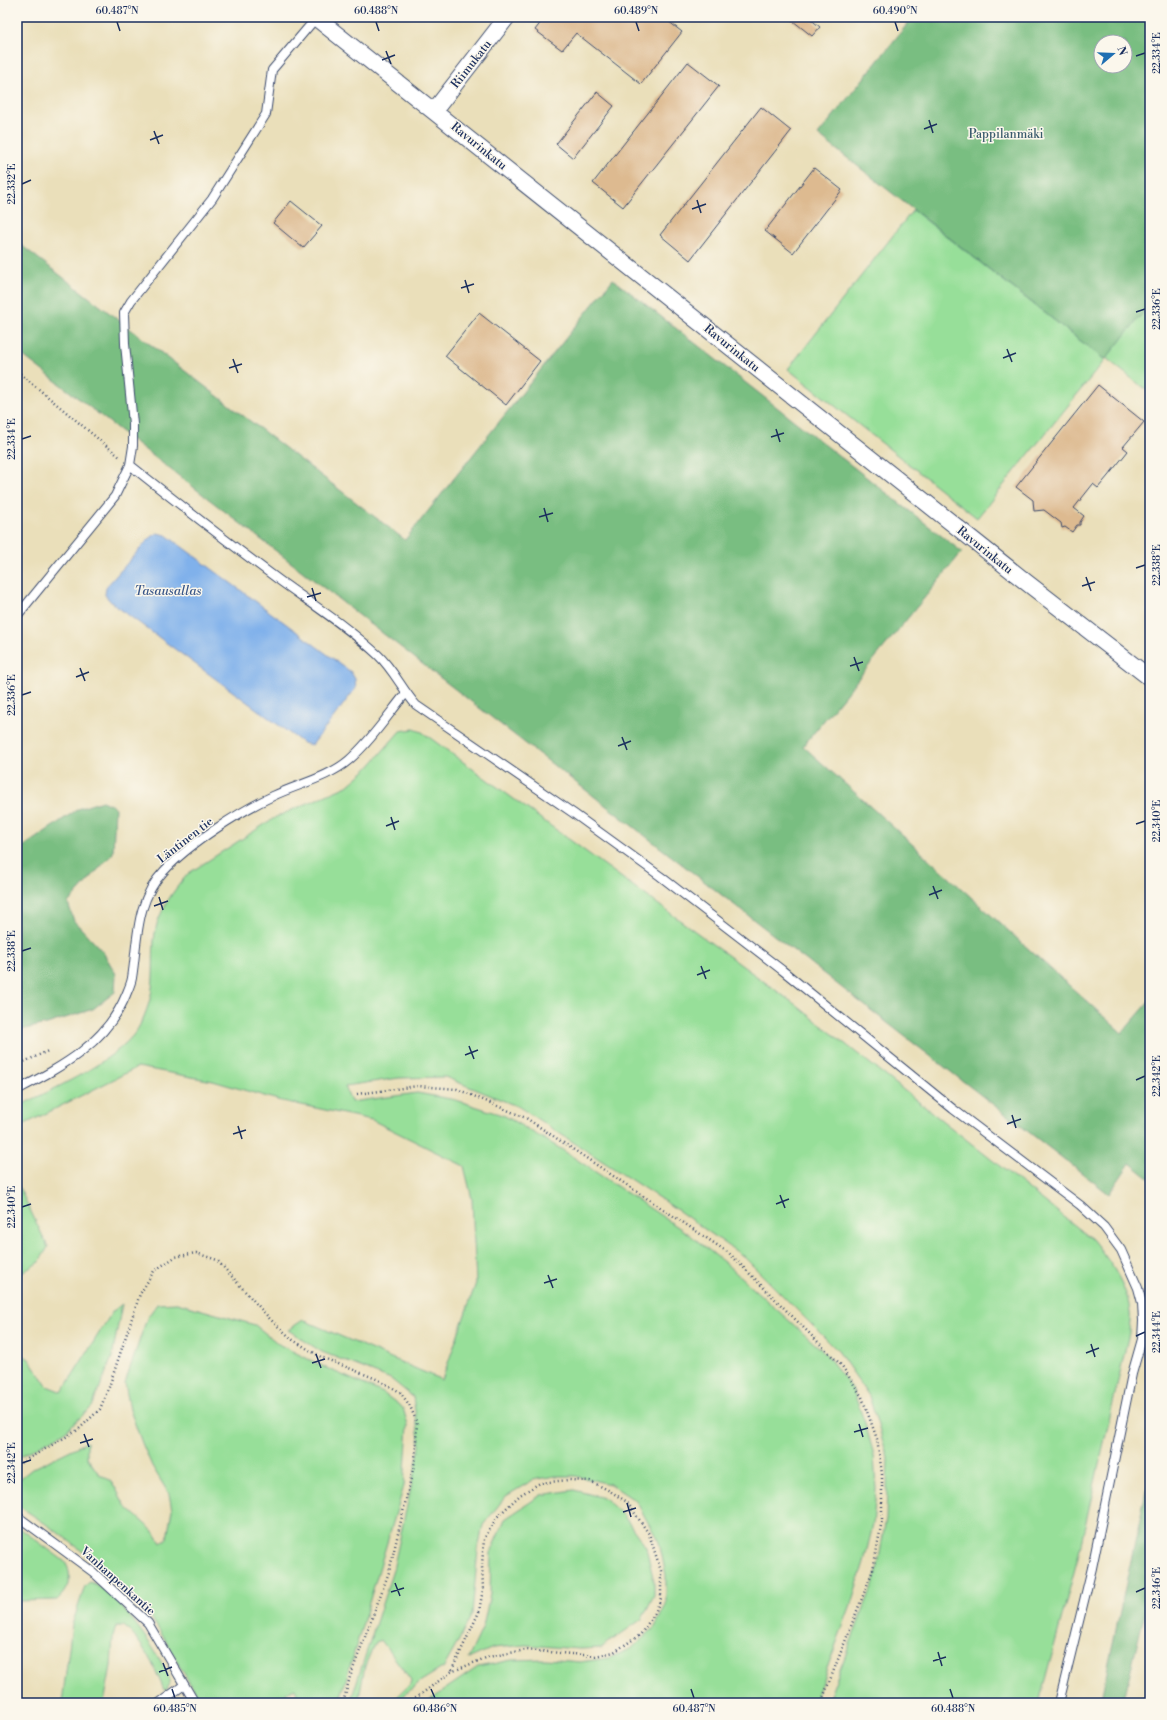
<svg xmlns="http://www.w3.org/2000/svg" width="1167" height="1720" font-family="'Libre Bodoni',serif">
	<style>
		.green { fill: #97df99; stroke: #59877c }
		.forest { fill: #79be81; stroke: #4a7670; fill-rule: evenodd }
		.water { fill: #80b1eb; stroke: #4e70a4 }
		.building { fill: #ddba90 }
		.lines { fill: none; stroke-linecap: round; stroke-linejoin: round }
		.lane-casing { stroke: #3a496c; stroke-width: 10 }
		.street-casing { stroke: #3a496c; stroke-width: 18 }
		.path { stroke: #3a496c; stroke-width: 2.5; stroke-dasharray: 1 3; stroke-linecap: butt }
		.lane { stroke: #fff; stroke-width: 8 }
		.street { stroke: #fff; stroke-width: 16 }
		.ticks { fill: none; stroke: #1b2f5e; stroke-width: 1.5 }
		.labels { text-anchor: middle; stroke-width: 3; stroke-linejoin: round; paint-order: stroke }
		.street-label { font-size: 12px; fill: #1b2f5e; stroke: #fbf7ec }
		.park-label { font-size: 12px; fill: #3a5b6d; stroke: #fbf7ec }
		.water-label { font-size: 13px; font-style: italic; fill: #395688; stroke: #fbf7ec }
		.neatline { fill: none; stroke: #1b2f5e; stroke-width: 1.5 }
		.ticks-label { font-size: 10px; text-anchor: middle; fill: #1b2f5e }
	</style>
	<rect width="100%" height="100%" fill="#fbf7ec"/>
	<filter id="ink" filterUnits="userSpaceOnUse"><feTurbulence type="fractalNoise" baseFrequency=".025" numOctaves="2"/><feDisplacementMap in="SourceGraphic" scale="8" xChannelSelector="R" yChannelSelector="G"/><feConvolveMatrix kernelMatrix="1 2 1 2 8 2 1 2 1" color-interpolation-filters="sRGB"/></filter>
	<filter id="wash" filterUnits="userSpaceOnUse"><feTurbulence type="fractalNoise" baseFrequency=".012" numOctaves="4" result="noise"/><feDisplacementMap in="SourceGraphic" scale="16" xChannelSelector="R" yChannelSelector="G"/><feGaussianBlur stdDeviation="0.9" result="paint"/><feColorMatrix in="noise" values="0 0 0 0 0 0 0 0 0 0 0 0 0 0 0 0 0 1.4 0 .05"/><feComposite in="paint" operator="in"/></filter>
	<g filter="url(#wash)">
		<rect width="100%" height="100%" fill="#eadfba"/>
		<path class="green" d="M913,210L1105,360L977,518L788,369Z
			M1150,304V393L1106,358Z
			M414,729L422,732L796,1005L1092,1239C1109,1260 1127,1284 1130,1312C1131,1318 1129,1326 1129,1333L1077,1561L1039,1703H827L876,1577L886,1518L888,1458L869,1396L838,1351L743,1256L676,1209L519,1107L445,1077L399,1078L345,1086L351,1102L417,1093L456,1100L505,1116L561,1149L690,1235L725,1263L825,1353L852,1388L865,1423L874,1455L876,1489L873,1525L864,1562L850,1607L814,1703H425L478,1667L512,1660L546,1659L580,1662L609,1658L631,1649L655,1627L666,1605V1575L659,1542L636,1501L610,1484L575,1476H555L533,1480L506,1496L483,1525L478,1549L472,1614L458,1642L444,1667L421,1681L395,1703H391L410,1684L411,1680L381,1640L375,1642L365,1666L358,1703H350L393,1570L420,1446L413,1397L391,1379L322,1352L288,1330L303,1320L442,1380L476,1283L472,1199L464,1166L372,1120L278,1100L213,1081L138,1067L17,1128V1107C51,1090 125,1058 141,1023C146,1013 151,999 152,988C155,967 151,944 157,924C163,905 176,887 189,873L276,817L347,786L368,768L400,731Z
			M17,1183L48,1247L39,1262L17,1276Z
			M177,1303L255,1325L280,1345L324,1367L383,1393L403,1408L408,1425L404,1486L339,1703H300L295,1688L286,1692V1701L279,1703H203C181,1673 167,1638 144,1608C137,1600 129,1594 122,1587C90,1555 55,1529 17,1505V1481L32,1469L87,1442V1457L98,1473L112,1482L126,1507L155,1533L161,1543L167,1538L172,1510L169,1494L152,1466L142,1443L130,1410L125,1383L147,1318L157,1304Z
			M122,1304L112,1357L92,1407L62,1434L17,1458V1351L29,1359L47,1386L62,1392L113,1311Z
			M574,1490L604,1498L623,1515L646,1547L654,1582V1595L642,1619L601,1648L580,1649L526,1645L493,1648L468,1659L483,1627L490,1594L491,1551L505,1519L541,1495Z
			M17,1526L64,1561C74,1574 69,1589 57,1600L17,1601Z
			M90,1582C115,1589 161,1655 170,1680L167,1690H164C153,1664 145,1645 124,1626H116L113,1637L111,1666L104,1703H62L72,1625L85,1586Z"/>
		<path class="forest" d="M913,17H1150V304L1105,360L818,135ZM1101,42H1125V66H1101Z
			M17,242L405,540L613,279L962,552L803,746L1122,1033L1150,1001V1179L1130,1163L1109,1194L17,351Z
			M102,801L115,807L113,853L68,903L74,921L103,952L116,974L115,992L93,1009L50,1023L17,1031V851L78,809Z
			M1150,1473V1591L1123,1703H1100Z"/>
		<path class="water" d="M157,533L166,535L351,672L355,679L356,688L312,745L303,743L112,603L105,595L106,587L148,540Z"/>
		<g id="blocks">
			<path class="building" d="M545,17H663L682,32L641,84L576,33L562,50L535,30Z
				M788,17H808L820,27L812,36Z
				M688,62L719,86L623,207L593,183Z
				M597,92L614,106L573,158L556,144Z
				M761,107L791,131L690,260L660,235Z
				M814,168L842,190L793,253L765,231Z
				M291,201L322,226L303,248L273,223Z
				M479,313L540,361L506,405L445,356Z
				M1098,385L1144,422L1123,447L1128,451L1108,476L1098,488L1093,484L1074,508L1084,516L1080,522V525H1077L1072,532L1065,527L1062,528L1061,523L1044,510L1034,511L1033,500L1016,487Z"/>
		</g>
	</g>
	<g filter="url(#ink)">
		<use href="#blocks" fill-opacity="0" stroke="#3a496c" stroke-width="1"/>
		<g class="lines">
			<defs>
				<path id="lane" d="M130,465C179,504 229,543 279,580C312,604 348,627 378,655C393,669 402,689 416,705L573,813L660,876L782,970L953,1109L1080,1205L1104,1227L1121,1250L1138,1288L1142,1303L1143,1321L1142,1339L1132,1374L1092,1568L1059,1703
					M17,616L115,496L130,465L133,446V424L125,344L124,313L131,301L212,199L266,114L272,70L316,18
					M17,1090C61,1067 106,1044 126,995C128,990 131,984 132,978C138,941 135,901 164,871C189,844 240,811 273,796C298,784 328,778 349,760C371,741 388,715 406,693
					M17,1516L93,1572L148,1623L195,1703
					M159,1703L184,1685"/>
				<path id="street" d="M315,17L1026,582L1150,678
					M434,111L507,17"/>
			</defs>
			<use href="#lane" class="lane-casing"/>
			<use href="#street" class="street-casing"/>
			<path class="path" d="M17,371L121,458
				M17,1065L48,1051
				M357,1094L418,1086L457,1089L526,1118L729,1253L842,1366L862,1397L877,1439L882,1474V1520L873,1570L821,1703
				M17,1465L78,1430L100,1409L109,1387L140,1294L154,1271L175,1257L196,1253L217,1260L270,1319L293,1340L321,1357L379,1380L400,1392L410,1406L417,1423L415,1461L389,1572L350,1677L343,1703
				M409,1703L451,1672L488,1657L526,1650L595,1656L614,1652L640,1635L655,1613L661,1598V1571L649,1534L627,1502L610,1491L590,1481L568,1480L540,1483L520,1495L497,1517L484,1539L482,1565L483,1589L479,1612L451,1672"/>
			<use href="#lane" class="lane"/>
			<use href="#street" class="street"/>
		</g>
	</g>
	<path class="ticks" d="M117,22L120,31M376,22L379,31M636,22L639,31M895,22L898,31M386,51L391,64M1136,56L1145,53M382,60L395,55M929,120L933,133M924,129L937,124M154,131L159,144M150,140L163,135M22,184L31,180M697,200L701,213M692,209L706,204M465,280L469,293M461,288L474,284M1136,312L1145,309M1007,349L1012,362M1003,358L1016,353M233,359L238,373M229,368L242,364M776,429L780,442M771,437L784,433M22,439L31,436M544,508L548,522M539,517L553,513M1136,568L1145,565M1086,577L1091,591M1082,586L1095,582M312,588L316,601M307,597L321,593M854,657L859,671M850,666L863,662M80,668L85,681M76,677L89,672M22,695L31,692M622,737L627,750M618,746L631,741M391,817L395,830M1136,824L1145,821M386,826L399,821M933,886L938,899M929,895L942,890M159,897L163,910M154,906L168,901M22,951L31,948M701,966L706,979M697,975L710,970M469,1046L474,1059M465,1055L478,1050M1136,1080L1145,1076M1012,1115L1016,1128M1007,1124L1021,1119M238,1126L242,1139M233,1134L246,1130M780,1195L785,1208M776,1204L789,1199M22,1207L31,1204M548,1275L553,1288M544,1283L557,1279M1136,1336L1145,1332M1091,1344L1095,1357M1086,1353L1099,1348M316,1354L321,1368M312,1363L325,1359M859,1424L863,1437M854,1432L868,1428M84,1434L89,1447M80,1443L93,1439M22,1463L31,1460M627,1503L631,1517M623,1512L636,1508M395,1583L400,1596M391,1592L404,1588M1136,1592L1145,1588M938,1652L942,1666M933,1661L946,1657M163,1663L168,1676M159,1672L172,1667M172,1689L175,1698M431,1689L435,1698M691,1689L694,1698M950,1689L953,1698"/>
	<g class="labels">
		<g class="street-label">
			<text transform="translate(471 64) rotate(-52)" y="4">Riimukatu</text>
			<text transform="translate(479 146) rotate(39)" y="4">Ravurinkatu</text>
			<text transform="translate(732 348) rotate(39)" y="4">Ravurinkatu</text>
			<text transform="translate(985 550) rotate(39)" y="4">Ravurinkatu</text>
			<text transform="translate(185 840) rotate(-38)" y="4">Läntinen tie</text>
			<text transform="translate(118 1581) rotate(42)" y="4">Vanhanpenkantie</text>
		</g>
		<g class="park-label">
			<text x="1006" y="138">Pappilanmäki</text>
		</g>
		<g class="water-label">
			<text x="168" y="595">Tasausallas</text>
		</g>
	</g>
	<rect width="1167" height="1720" fill="none" stroke="#fbf7ec" stroke-width="44"/>
	<g transform="translate(1113 54) rotate(71)"><circle r="19" fill="#fbf7ec" stroke="#a1a7b3"/>
	<path d="M0-3L7 15L0 10L-7 15Z" fill="#1f6fb2"/>
	<text y="-6" font-size="11" font-weight="bold" text-anchor="middle" fill="#1b2f5e">N</text>
	</g>
	<rect x="22" y="22" width="1123" height="1676" class="neatline"/>
	<g class="ticks-label">
		<text x="117" y="14">60.487°N</text>
		<text x="376" y="14">60.488°N</text>
		<text x="636" y="14">60.489°N</text>
		<text x="895" y="14">60.490°N</text>
		<text transform="translate(1156 53) rotate(-90)" y="4">22.334°E</text>
		<text transform="translate(11 184) rotate(-90)" y="4">22.332°E</text>
		<text transform="translate(1156 309) rotate(-90)" y="4">22.336°E</text>
		<text transform="translate(11 439) rotate(-90)" y="4">22.334°E</text>
		<text transform="translate(1156 565) rotate(-90)" y="4">22.338°E</text>
		<text transform="translate(11 695) rotate(-90)" y="4">22.336°E</text>
		<text transform="translate(1156 821) rotate(-90)" y="4">22.340°E</text>
		<text transform="translate(11 951) rotate(-90)" y="4">22.338°E</text>
		<text transform="translate(1156 1076) rotate(-90)" y="4">22.342°E</text>
		<text transform="translate(11 1207) rotate(-90)" y="4">22.340°E</text>
		<text transform="translate(1156 1332) rotate(-90)" y="4">22.344°E</text>
		<text transform="translate(11 1463) rotate(-90)" y="4">22.342°E</text>
		<text transform="translate(1156 1588) rotate(-90)" y="4">22.346°E</text>
		<text x="175" y="1712">60.485°N</text>
		<text x="435" y="1712">60.486°N</text>
		<text x="694" y="1712">60.487°N</text>
		<text x="953" y="1712">60.488°N</text>
	</g>
</svg>
